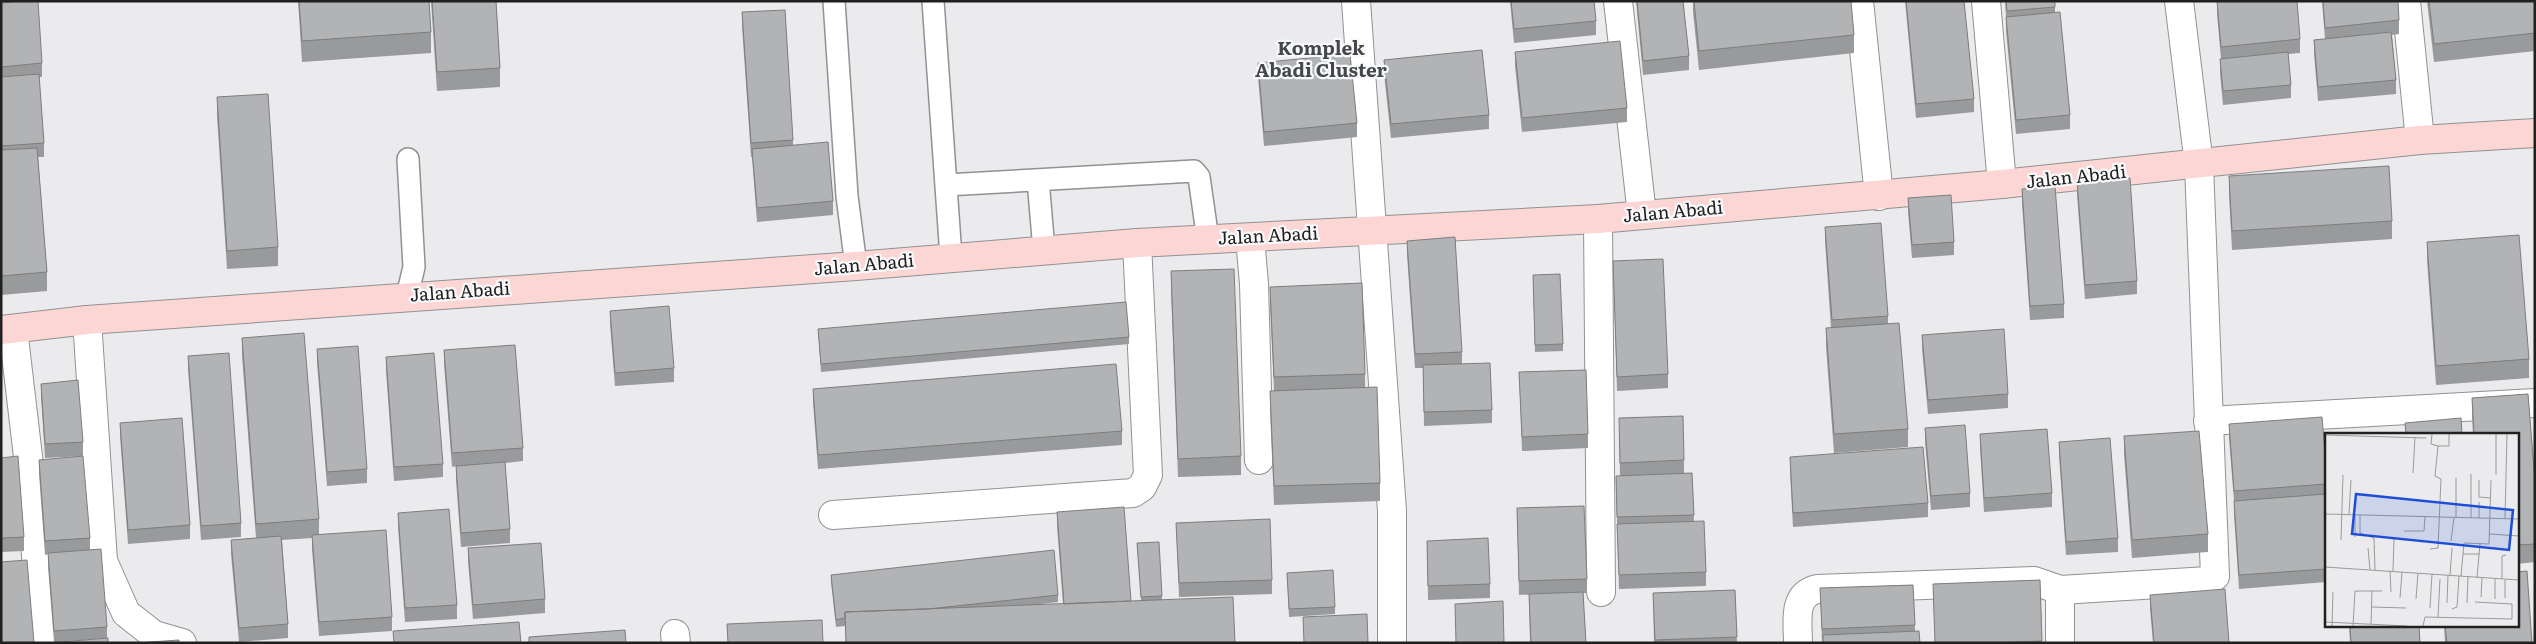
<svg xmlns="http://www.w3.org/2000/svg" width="2536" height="644" font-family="Literata,serif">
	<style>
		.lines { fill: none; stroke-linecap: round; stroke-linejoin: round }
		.lane-casing { stroke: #909192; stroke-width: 24 }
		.street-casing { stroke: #909192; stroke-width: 30 }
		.secondary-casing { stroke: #909192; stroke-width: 30 }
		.lane { stroke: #fff; stroke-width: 21 }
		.street { stroke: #fff; stroke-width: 28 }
		.secondary { stroke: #fcd6d4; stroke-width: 28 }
		.wall { fill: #999a9b }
		.building { fill: #b2b3b4; stroke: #7d7d7e }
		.labels { text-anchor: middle; stroke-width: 4.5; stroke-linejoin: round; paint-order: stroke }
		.street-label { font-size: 18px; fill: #202021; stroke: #f8f9fb }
		.neighbourhood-label { font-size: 19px; font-weight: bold; fill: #464748; stroke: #f8f9fb }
		.inset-road { fill: none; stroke: #9a9a9b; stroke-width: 1 }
		.view { fill: #1d4ed8; fill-opacity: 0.15; stroke: #1d4ed8; stroke-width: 2.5 }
		.inset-edge { fill: none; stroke: #202021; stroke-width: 2.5 }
	</style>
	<rect width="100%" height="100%" fill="#ebebed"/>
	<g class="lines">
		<defs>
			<path id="lane" d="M834,1L847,196L856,266
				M933,1L951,257
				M1038,180L1044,250
				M946,185L1194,171L1199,177L1208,240
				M407,296L414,267L408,159"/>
			<path id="street" d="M1356,1L1392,511V643
				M1618,1L1642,215
				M1859,1L1879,196
				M1986,1L2002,184
				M2406,1L2420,140
				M1598,219L1601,592
				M1250,238L1254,284L1259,460
				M87,320L103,561L126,613L154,635L182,643
				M13,329L31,482L42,643
				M2208,421L2535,403
				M833,515L1133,493L1142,487L1148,475L1137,243
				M675,634L676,643
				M1798,643C1798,622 1792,595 1817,589L2034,581L2060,590L2208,581L2215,576L2199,165L2179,1
				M2060,643V590"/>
			<path id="secondary" d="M1,330L87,320L856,266L1137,243L1598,219L2002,184L2420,140L2535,133"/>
		</defs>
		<use href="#lane" class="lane-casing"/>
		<use href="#street" class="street-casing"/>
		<use href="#secondary" class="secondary-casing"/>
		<use href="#lane" class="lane"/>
		<use href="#street" class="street"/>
		<use href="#secondary" class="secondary"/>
	</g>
	<path class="wall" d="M298,1H429L431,32V53L302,62Z
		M431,1H496L500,68V87L437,91Z
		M1510,1H1594L1596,21V35L1514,43Z
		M1636,1H1683L1689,56V70L1643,75Z
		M1693,1H1851L1854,35V53L1699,70L1693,12Z
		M1905,1H1964L1974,99V112L1916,118Z
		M2005,1H2055V12L2070,115V129L2016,134L2006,31V17Z
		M2217,1L2300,39V53L2288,54L2291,85V98L2223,105L2220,73V59H2221L2217,14Z
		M2322,1H2398L2399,20V34L2392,35L2396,80V94L2318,101L2314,54V40L2325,39Z
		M2427,1H2535V51L2434,62Z
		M1,3L42,63V77H39L44,143V157H38L47,272V291L1,295Z
		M742,12L793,140V145L833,201V215L757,222L752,157H751L742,26Z
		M1515,52L1627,108V122L1522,132L1515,66Z
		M1384,60L1489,115V129L1391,138L1384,74Z
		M1258,63L1357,123V137L1264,146L1258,77Z
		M217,97L278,247V266L227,269L217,116Z
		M2229,176L2392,221V239L2232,250L2229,195Z
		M2077,181L2137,281V294L2085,299L2077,195Z
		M2022,189L2064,304V318L2030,320L2022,203Z
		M1908,198L1954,242V255L1912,258L1908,212Z
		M1825,227L1888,316V324L1908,429V447L1834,453L1826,347V328H1831L1825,241Z
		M1407,241L1462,352V364L1492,410V423L1424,426L1423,368H1415L1407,255Z
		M2427,242L2529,359V378L2436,385L2427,260Z
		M1613,261L1668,374V388L1617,391Z
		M1171,271L1241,456V475L1178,477L1171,290Z
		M1533,275L1563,344V351L1535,352Z
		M1270,287L1365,374V387L1380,483V501L1274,505L1270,409V391H1274L1270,305Z
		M610,311L674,368V382L615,386L610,324Z
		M818,329L1129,337V344L821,372Z
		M1922,335L2008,394V408L1928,414L1922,349Z
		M242,338L319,519V534L392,617V631L319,636L312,549V538L282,540L288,624V638L239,642L231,554V540L256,538L242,356Z
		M317,349L367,469V483L327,486L317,363Z
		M444,350L523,448V461L505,463L510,529V543L461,547L456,480V466L452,467L444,364Z
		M188,356L241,523V537L201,540L188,369Z
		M386,357L443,464V477L394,481L386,371Z
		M1519,372L1588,434V448L1522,451Z
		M41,384L83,442V456L45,458L41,397Z
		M813,389L1122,431V445L818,469L813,402Z
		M2528,394L2535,482V562L2517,564V434H2473L2472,416V398Z
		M120,423L190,525V539L128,544L120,436Z
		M2229,424L2326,465V582L2239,589L2234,515V501L2229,438Z
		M1925,428L1970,493V507L1931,510L1925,442Z
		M1619,432L1684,460V473H1692L1694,521L1706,572V586L1619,589L1616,490V476H1620Z
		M1980,434L2052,493V507L1984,512L1980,448Z
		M2124,436L2208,534V552L2132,558L2124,454Z
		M2059,442L2118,538V552L2066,555L2059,455Z
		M1790,457L1928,503V517L1793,527L1790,471Z
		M1,458L24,537V551L1,552Z
		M39,460L90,538V550L107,627V638L54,642L48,567V554L45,555L39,474Z
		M1517,508L1587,579V593H1583L1586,643H1530L1529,594H1534L1519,595Z
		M1057,512L1131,601H1141L1137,543L1162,596V600L1235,643H846L845,626L836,627L831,582V575L1058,595V602L1032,605L1063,604L1057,526Z
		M398,513L457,605V619L405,622L398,527Z
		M1176,523L1272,580V594L1179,597Z
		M1427,541L1490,584V598L1428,600Z
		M468,548L545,599V613L473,619L468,562Z
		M1287,573L1335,607V614L1289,617Z
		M2040,580L2042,643H1935L1933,584Z
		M1913,585L1915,631L1920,643H1822L1820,588Z
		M1735,590L1737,643H1654L1653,593Z
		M2150,595L2229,643H2153L2150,609Z
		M2349,625H2419L2420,643H2350Z
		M2444,625H2517L2532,643H2445Z"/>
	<path class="building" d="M21,1H38L42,63L1,67V3Z
		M299,1H429L431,32L302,41Z
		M432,1H496L500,68L437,72Z
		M1511,1H1594L1596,21L1514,29Z
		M1637,1H1683L1689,56L1643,61Z
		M1694,1H1851L1854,35L1699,51Z
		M1906,1H1964L1974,99L1916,104Z
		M2006,1H2055V7L2007,11Z
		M2217,1H2297L2300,39L2221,47Z
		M2323,1H2398L2399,20L2325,28Z
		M2429,1H2535V33L2434,44Z
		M785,10L793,140L751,143L742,12Z
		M2060,12L2070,115L2016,120L2006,17Z
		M2391,32L2396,80L2318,87L2314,40Z
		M1620,41L1627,108L1522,118L1515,52Z
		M1482,50L1489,115L1391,124L1384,60Z
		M2288,52L2291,85L2223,91L2220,59Z
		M1350,54L1357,123L1264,132L1258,63Z
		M39,74L44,143L1,146V77Z
		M268,94L278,247L227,251L217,97Z
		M828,142L833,201L757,208L752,149Z
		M37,148L47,272L1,276V150Z
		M2389,166L2392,221L2232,231L2229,176Z
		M2130,178L2137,281L2085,285L2077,181Z
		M2055,186L2064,304L2030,306L2022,189Z
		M1951,195L1954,242L1912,245L1908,198Z
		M1881,223L1888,316L1832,320L1825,227Z
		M2519,235L2529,359L2436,366L2427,242Z
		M1455,237L1462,352L1415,354L1407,241Z
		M1663,259L1668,374L1617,377L1613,261Z
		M1234,269L1241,456L1178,459L1171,271Z
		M1560,274L1563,344L1535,345L1533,275Z
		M1362,283L1365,374L1274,377L1270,287Z
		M1126,302L1129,337L821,364L818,329Z
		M669,306L674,368L615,373L610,311Z
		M1899,323L1908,429L1834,434L1826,328Z
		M2004,329L2008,394L1928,400L1922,335Z
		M304,333L319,519L256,524L242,338Z
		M515,345L523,448L452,453L444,350Z
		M358,346L367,469L327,472L317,349Z
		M229,353L241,523L201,526L188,356Z
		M434,353L443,464L394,467L386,357Z
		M1490,363L1492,410L1424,412L1423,365Z
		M1116,364L1122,431L818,455L813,389Z
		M1586,370L1588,434L1522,437L1519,372Z
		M78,380L83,442L45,444L41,384Z
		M1377,387L1380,483L1274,486L1270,391Z
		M2528,394L2535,482V544L2517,545V434H2474L2472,398Z
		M1683,416L1684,460L1620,463L1619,418Z
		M2322,417L2326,465V484L2234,491L2229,424Z
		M182,418L190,525L128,530L120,423Z
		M2461,418L2462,434H2406L2405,423Z
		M1965,425L1970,493L1931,496L1925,428Z
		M2047,429L2052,493L1984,498L1980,434Z
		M2199,431L2208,534L2132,540L2124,436Z
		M2110,438L2118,538L2066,542L2059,442Z
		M1923,447L1928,503L1793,513L1790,457Z
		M18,456L24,537L1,538V458Z
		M83,456L90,538L45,541L39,460Z
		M505,462L510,529L461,533L456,466Z
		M1692,473L1694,515L1617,517L1616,476Z
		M2326,494V569L2239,575L2234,501Z
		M1584,506L1587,579L1519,581L1517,508Z
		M1124,507L1131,601L1064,604L1057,512Z
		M449,509L457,605L405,608L398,513Z
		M1270,519L1272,580L1179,583L1176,523Z
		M1704,521L1706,572L1619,575L1617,524Z
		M386,530L392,617L319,622L312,535Z
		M281,536L288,624L239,628L231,540Z
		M1488,538L1490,584L1428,586L1427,541Z
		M1159,542L1162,596L1141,597L1137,543Z
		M541,543L545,599L473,605L468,548Z
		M101,549L107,627L54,631L48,553Z
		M1054,550L1058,595L928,609L845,612V618L836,620L831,575Z
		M27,560L34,643H1V562Z
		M1333,570L1335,607L1289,609L1287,573Z
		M2527,571L2532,643H2447L2445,625H2517V572Z
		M2040,580L2042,641L1987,643H1935L1933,584Z
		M1913,585L1915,625L1822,629L1820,588Z
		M2225,589L2229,643H2154L2150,595Z
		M1735,590L1737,637L1655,640L1653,593Z
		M1583,592L1586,643H1531L1529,594Z
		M1233,597L1235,643H846L845,612Z
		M1503,601L1504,643H1456L1455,604Z
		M1367,614L1368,643H1304L1303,617Z
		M822,620L823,643H728L727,624Z
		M519,622L521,643H394L393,631Z
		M2350,625H2419L2420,643H2351Z
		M625,630L626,643H529V637Z
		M1919,631L1920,643H1823V635Z
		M108,638V643H48Z
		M179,640V643H136Z"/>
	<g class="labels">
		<g class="street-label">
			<text transform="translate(2076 177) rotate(-6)" y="6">Jalan Abadi</text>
			<text transform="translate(1673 212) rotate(-5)" y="6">Jalan Abadi</text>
			<text transform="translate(1268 236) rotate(-3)" y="6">Jalan Abadi</text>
			<text transform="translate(864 265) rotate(-5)" y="6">Jalan Abadi</text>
			<text transform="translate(460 292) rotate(-4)" y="6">Jalan Abadi</text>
		</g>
		<g class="neighbourhood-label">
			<text x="1321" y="55">Komplek<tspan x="1321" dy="22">Abadi Cluster</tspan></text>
		</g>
	</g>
	<g transform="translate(2325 433)">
		<rect width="194" height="194" fill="#ebebed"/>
		<path class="inset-road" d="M0,2L101,5M113,13H124V1M88,40L90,4M171,42V1M154,47V64L166,65M0,81L194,86M24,81L26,47M35,81V100L49,105L50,137M131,85V45M146,85V41M154,85V69M180,85L182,1M79,98H99L100,83M165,101L194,103M30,104V81M16,107L18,42M126,108L129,85M43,115L45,137M105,116L113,115L116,46L110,43L113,13L106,11L107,1M138,121H154M0,134L194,147M65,138L66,159M68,138L69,105M125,142L127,115M136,143L139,110L164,111L166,47M152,145L155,111M177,146V123L181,122M156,164L157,145M75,165L77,139M180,165V147M91,166L93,140M170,166V146M122,170L123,142M142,170L143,144M47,174L81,175M105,175L107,141M127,176L132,174L134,143M113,184L115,146M0,189L82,193M46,191L47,158M7,193L8,159M28,193L30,158H57M98,193L100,184L187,186V171L150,169"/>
		<path class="view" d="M31,61L188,77L184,117L27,101Z"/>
		<rect width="194" height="194" class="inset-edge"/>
	</g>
	<rect width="2536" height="644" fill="none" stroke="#202021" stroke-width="5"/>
</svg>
